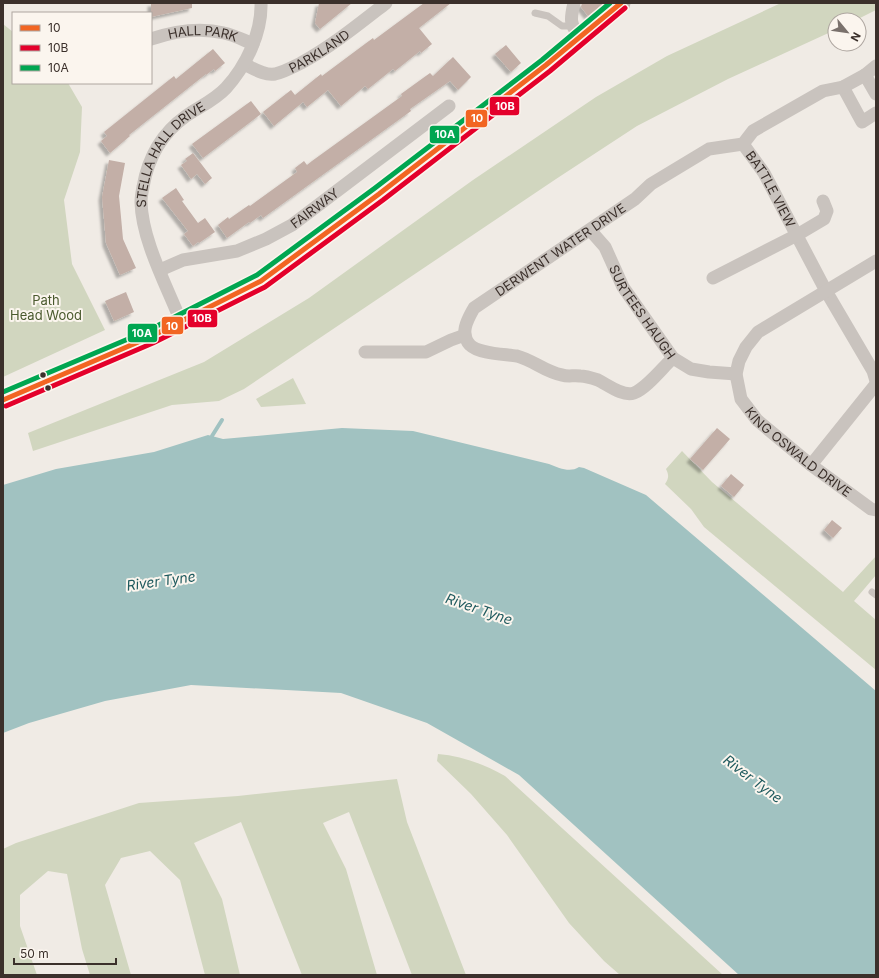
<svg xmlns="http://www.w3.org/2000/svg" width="879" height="978" font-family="Inter,sans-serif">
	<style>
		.green { fill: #d1d6bf }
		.water { fill: #a1c2c1 }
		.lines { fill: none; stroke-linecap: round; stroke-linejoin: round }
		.stream { stroke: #a1c2c1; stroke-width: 4 }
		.building { fill: #c3afa7; filter: url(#shadow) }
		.service { stroke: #c9c3be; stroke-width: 7 }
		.minor { stroke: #c9c3be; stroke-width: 13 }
		.secondary { stroke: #bab3ae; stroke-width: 19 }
		.bus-1-casing { stroke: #fbf5ee; stroke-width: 8 }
		.bus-2-casing { stroke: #fbf5ee; stroke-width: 8 }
		.bus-3-casing { stroke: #fbf5ee; stroke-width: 8 }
		.bus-1 { stroke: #f26522; stroke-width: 5 }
		.bus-2 { stroke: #e4002b; stroke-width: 5 }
		.bus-3 { stroke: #00a651; stroke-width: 5 }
		.bus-dot { fill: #3b302b; stroke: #fbf5ee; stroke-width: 1.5 }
		.labels { text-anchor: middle; stroke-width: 4; stroke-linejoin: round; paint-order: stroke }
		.street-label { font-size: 13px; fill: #3b302b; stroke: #fbf5ee }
		.park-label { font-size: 13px; fill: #4a5a2e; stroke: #fbf5ee }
		.water-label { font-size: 14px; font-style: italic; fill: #1f5a5e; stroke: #fbf5ee }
		.line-badge { stroke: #fbf5ee; stroke-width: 1.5 }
		.badge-label { font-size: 11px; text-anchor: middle; font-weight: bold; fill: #fff }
	</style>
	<defs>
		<filter id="shadow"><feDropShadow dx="-3.5" dy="3.5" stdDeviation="1" flood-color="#0004"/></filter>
	</defs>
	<rect width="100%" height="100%" fill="#f0ebe5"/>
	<path class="green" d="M781,3H876V10L856,20H835V30L728,79L637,126L556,179L244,389L219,401L172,405L33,451L28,433L204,362L309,298L473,180L596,97L667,56Z
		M3,24L13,32V83H68L82,107L80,152L64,200L72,264L105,330L3,377Z
		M293,378L306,404L261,407L256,399Z
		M682,451L712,482L843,592L876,556V575L854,601L876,620V670L704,527L691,509L665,484C669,478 669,475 666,469Z
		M438,754C462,756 484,764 505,776L723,975H620L604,961L569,923L507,835L471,794L437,761Z
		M397,779L407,822L466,975H412L349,812L323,823L346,869L377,975H302L241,822L194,843L222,899L240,975H205L180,880L150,851L121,858L105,885L131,975H90L82,949L67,874L48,871L20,895V926L37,975H3V849L16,843L139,803L238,796Z"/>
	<path class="water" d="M342,428L413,431L549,464C559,468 570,473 579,467L584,468L646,495L876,691V975H739L519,775L427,723L341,693L191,685L105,701L29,723L3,733V485L56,469L154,452L208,435L223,439Z"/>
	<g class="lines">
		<path class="stream" d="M212,436L222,420"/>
	</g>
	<path class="building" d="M151,3H192V8L151,17Z
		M319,3H352L320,29L315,23Z
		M424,3H451L419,28L432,44L421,53L420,51L395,71L393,69L368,89L365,86L341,106L328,90L307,107L303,102L274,126L263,112L291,90L295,95L321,74L322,76L373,38L374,40Z
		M582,3H604L588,16L581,7Z
		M506,45L521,63L511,72L495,54Z
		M213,49L225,63L215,71L214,69L206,75V74L129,135L130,136L110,153L101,141L107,136L104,132L174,76L176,79Z
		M453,57L471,77L458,90L450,81L410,109L411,111L263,218L261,215L250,223L249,222L227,238L218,225L228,217L229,219L249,205L250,206L297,172L295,168L304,161L307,165L312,161L402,96L401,94L430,73L433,76Z
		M251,101L261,114L203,158L192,144Z
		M193,153L212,178L205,184L197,174L191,179L181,165L187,161L185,159Z
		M109,160L125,163L119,196L121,217L123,239L136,268L120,275L106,243L104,219L102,197Z
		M176,188L184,200L182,201L198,223L205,218L215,232L199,243L198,242L193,246L184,234L188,231L162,198Z
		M126,292L134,312L114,321L105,301Z
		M717,428L730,439L703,470L690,459Z
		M731,474L744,485L734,497L721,486Z
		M832,520L842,528L833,538L824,530Z"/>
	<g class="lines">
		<path class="service" d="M535,13L548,16L562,26H572
			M872,592L876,595"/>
		<g class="minor">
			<path d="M574,3C570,20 570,23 579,37"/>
			<path id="s1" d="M151,39C175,31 199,27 224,33C234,35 243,40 253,44"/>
			<path id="s2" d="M244,64C253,68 264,76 275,74C284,72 293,67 301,63C332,46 359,24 386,3"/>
			<path d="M865,75L876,94"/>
			<path d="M843,87L862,122L876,113"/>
			<path id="s3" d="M743,144L764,173L826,291L873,371L876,381"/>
			<path id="s4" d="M590,230L605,247L623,287L673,358L691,369L709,372L736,374"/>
			<path id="s5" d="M876,261L758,332L746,347L739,361L736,374L741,399L757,420L811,465L871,509L876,510"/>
			<path id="s6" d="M160,270L183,260L237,251L266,239L292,225L449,106"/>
			<path d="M713,278L797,235L824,219L827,211L823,201"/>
			<path id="s7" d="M181,322C167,286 142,241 141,202C141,197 142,192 143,187C148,158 162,133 186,116C199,107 215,100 226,88C246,66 262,33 261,3"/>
			<path d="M365,352H426L451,340L465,335"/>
			<path id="s8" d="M673,358C663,367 647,388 634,393C623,397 608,385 598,380C592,378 586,376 580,376C574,375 568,377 562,375C545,372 533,360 517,356C504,354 479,354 470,345C459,333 468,319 474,308L635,199L651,184L709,149L743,144L753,131L823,91L843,87L865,75L876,66"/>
			<path d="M811,465L876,384"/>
		</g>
		<path class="secondary" d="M3,400L150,337L261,281L379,194L546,65L621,3"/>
		<defs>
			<path id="bus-1" d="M3,400L150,337L261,281L379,194L546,65L621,3"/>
			<path id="bus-2" d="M6,406L153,343L265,287L383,200L550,71L625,8"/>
			<path id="bus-3" d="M3,392L147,331L257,275L375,188L542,60L610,3"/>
		</defs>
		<use href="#bus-1" class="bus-1-casing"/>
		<use href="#bus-2" class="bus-2-casing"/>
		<use href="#bus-3" class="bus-3-casing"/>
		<use href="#bus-1" class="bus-1"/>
		<use href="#bus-2" class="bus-2"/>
		<use href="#bus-3" class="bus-3"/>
	</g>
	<g class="bus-dot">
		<circle cx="43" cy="375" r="3.5"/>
		<circle cx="48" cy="388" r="3.5"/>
	</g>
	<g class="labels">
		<g class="street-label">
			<text dy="5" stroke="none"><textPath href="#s1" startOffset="53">HALL PARK</textPath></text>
			<text dy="5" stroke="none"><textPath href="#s2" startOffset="83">PARKLAND</textPath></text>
			<text dy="5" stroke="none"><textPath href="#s7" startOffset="185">STELLA HALL DRIVE</textPath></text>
			<text dy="5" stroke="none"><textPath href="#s3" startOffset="53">BATTLE VIEW</textPath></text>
			<text dy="5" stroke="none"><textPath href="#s6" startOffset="169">FAIRWAY</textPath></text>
			<text dy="5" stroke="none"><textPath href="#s8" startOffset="371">DERWENT WATER DRIVE</textPath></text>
			<text dy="5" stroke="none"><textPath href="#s4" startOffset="98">SURTEES HAUGH</textPath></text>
			<text dy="5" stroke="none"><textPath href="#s5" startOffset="290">KING OSWALD DRIVE</textPath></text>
		</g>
		<g class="park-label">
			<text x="46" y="305">Path<tspan x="46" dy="15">Head Wood</tspan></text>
		</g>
		<g class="water-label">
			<text transform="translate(161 581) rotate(-8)" y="5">River Tyne</text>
			<text transform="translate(479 609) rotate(19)" y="5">River Tyne</text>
			<text transform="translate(753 779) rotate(37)" y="5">River Tyne</text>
		</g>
	</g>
	<g class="line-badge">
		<rect x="489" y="96" width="31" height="20" rx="4" fill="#e4002b"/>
		<rect x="465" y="109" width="23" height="19" rx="4" fill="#f26522"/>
		<rect x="429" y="125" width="31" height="19" rx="4" fill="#00a651"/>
		<rect x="187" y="309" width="31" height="19" rx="4" fill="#e4002b"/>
		<rect x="161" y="316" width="23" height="19" rx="4" fill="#f26522"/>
		<rect x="127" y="323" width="31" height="20" rx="4" fill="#00a651"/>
	</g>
	<g class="badge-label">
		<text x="505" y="110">10B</text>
		<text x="477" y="122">10</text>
		<text x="445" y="138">10A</text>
		<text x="202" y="322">10B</text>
		<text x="172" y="330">10</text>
		<text x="142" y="337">10A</text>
	</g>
	<rect width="879" height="978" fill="none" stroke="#3b302b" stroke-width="8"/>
	<rect x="12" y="12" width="140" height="72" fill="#fbf5ee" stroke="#aea6a0"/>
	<rect x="20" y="25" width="20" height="6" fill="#f26522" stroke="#aea6a0"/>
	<text x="48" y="32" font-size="12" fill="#3b302b">10</text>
	<rect x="20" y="45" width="20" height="6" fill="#e4002b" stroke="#aea6a0"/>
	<text x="48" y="52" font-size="12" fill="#3b302b">10B</text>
	<rect x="20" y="65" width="20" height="6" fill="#00a651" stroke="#aea6a0"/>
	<text x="48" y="72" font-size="12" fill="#3b302b">10A</text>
	<g transform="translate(847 32) rotate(119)"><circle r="19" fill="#fbf5ee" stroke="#aea6a0"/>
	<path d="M0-3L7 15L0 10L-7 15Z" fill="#7a716c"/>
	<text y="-6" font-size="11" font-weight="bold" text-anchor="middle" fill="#3b302b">N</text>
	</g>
	<path d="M14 958v6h102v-6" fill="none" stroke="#3b302b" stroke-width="2"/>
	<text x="20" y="958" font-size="12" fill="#3b302b" stroke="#fbf5ee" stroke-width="3" paint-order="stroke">50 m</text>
</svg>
